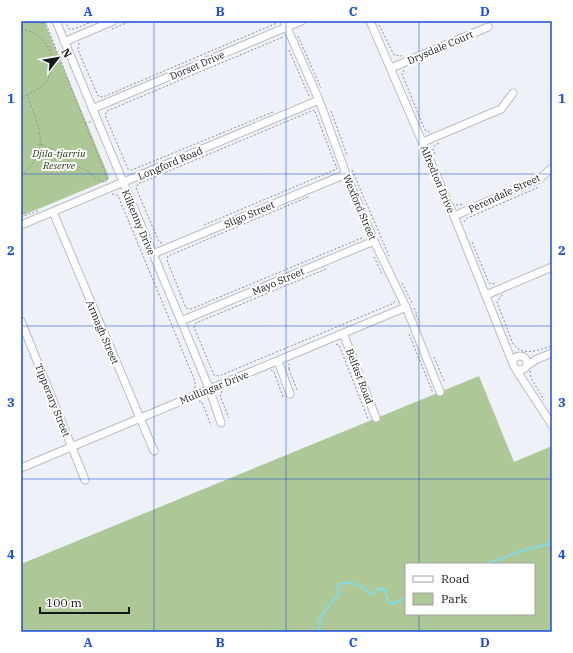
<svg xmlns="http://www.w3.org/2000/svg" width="573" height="653" font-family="'IBM Plex Serif',serif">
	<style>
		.green { fill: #adc896; fill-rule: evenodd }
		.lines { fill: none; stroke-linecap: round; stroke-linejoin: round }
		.stream { stroke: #86dbe3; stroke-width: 2 }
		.minor-casing { stroke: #babdc3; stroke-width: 9 }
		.path { stroke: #8d8f94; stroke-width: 1; stroke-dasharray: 2 2; stroke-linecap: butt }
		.minor { stroke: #fff; stroke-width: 7 }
		.grid { fill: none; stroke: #1d4ed8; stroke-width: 1; stroke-opacity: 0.55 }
		.labels { text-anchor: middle; stroke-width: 4; stroke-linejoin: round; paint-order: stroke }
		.street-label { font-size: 10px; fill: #16171a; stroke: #fff }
		.park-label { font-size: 10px; font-style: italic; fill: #23360d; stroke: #fff }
		.neatline { fill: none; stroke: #1d4ed8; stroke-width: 1.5 }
		.grid-label { font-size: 13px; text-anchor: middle; font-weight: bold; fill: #1d4ed8 }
	</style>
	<rect width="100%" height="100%" fill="#eff1f8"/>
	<path class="green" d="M21,21H44L109,177L108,180L21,216Z
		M479,376L514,462L552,446V632H21V564ZM406,564H534V614H406Z"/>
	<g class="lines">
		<path class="stream" d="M487,564L521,551L552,543
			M319,632C319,611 329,609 339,593L337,585C346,579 364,586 370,594H374L378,588L381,590L384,589L389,602L393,604L406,598"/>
		<defs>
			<path id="minor" d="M56,21L209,388L221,423
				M284,21L319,100L346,174L374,241L406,307L440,392
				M370,21L454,216L513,364
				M64,42L113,21
				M391,68L488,27
				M92,109L301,21
				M423,142L501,109L513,93
				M53,212L154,451
				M454,216L539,179L552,168
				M21,225L319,100
				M153,254L346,174
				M486,295L552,267
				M21,321L85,480
				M181,321L374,241
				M343,333L376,418
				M513 363a7 7 0 1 1 14 0a7 7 0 1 1-14 0Z
				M278,361L290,394
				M527,366L537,359L552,353
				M515,368L552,425
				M21,468L406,307"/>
		</defs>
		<use href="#minor" class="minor-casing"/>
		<path class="path" d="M33,21L46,24
			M45,21L107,178L106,182
			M65,21L69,29H74L94,21
			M21,25L29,21
			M379,25L394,55L402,56
			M21,29C45,32 61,58 47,80C41,89 31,93 21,97
			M112,29L131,21
			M298,36L321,88
			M79,43L78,50L98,96L103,97L277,23L276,21
			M289,50L309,96
			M52,60L63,57
			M404,70L402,74L425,130L430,132
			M331,111L347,155
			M273,112L132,170L128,169L105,115L107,111L283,37
			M85,124L92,121
			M41,144L58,152L72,164L88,171L96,179L104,182
			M435,154L433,150L435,145L439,143
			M352,170L390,258
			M21,175C52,151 39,127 27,95
			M112,194L117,195L119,198L195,381V388
			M308,197L168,256L167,260L186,308L191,309L364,237
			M456,205L464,204
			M21,217L40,210
			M470,217L539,187
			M464,222L469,216
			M204,225L337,169L314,109
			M472,242L489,283L495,284
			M162,243L159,242L136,188L138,184L314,110
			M374,257L382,274
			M326,269L196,323L194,327L214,375L219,376L394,303L395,300
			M402,283L412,303
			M502,295L497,302L513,344C524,357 538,350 552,346
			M414,308L417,315
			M416,315L420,323
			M409,334L433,393
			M336,344L339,345L368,419
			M434,357L445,383
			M289,369V364
			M289,369L297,390
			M271,370L274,372L283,397
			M530,371L531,378L544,400
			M222,391L220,396L229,418
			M199,401L202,402L211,426"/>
		<use href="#minor" class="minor"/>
	</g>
	<path class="grid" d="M154,21V632M286,21V632M419,21V564M21,174H552M21,326H552M21,479H552M419,614V632"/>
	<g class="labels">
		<g class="street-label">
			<text transform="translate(440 47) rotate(-23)" y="4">Drysdale Court</text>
			<text transform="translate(197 65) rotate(-23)" y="4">Dorset Drive</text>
			<text transform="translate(170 163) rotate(-23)" y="4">Longford Road</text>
			<text transform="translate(438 179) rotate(67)" y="4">Alfredton Drive</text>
			<text transform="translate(504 193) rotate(-25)" y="4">Perendale Street</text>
			<text transform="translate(360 207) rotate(67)" y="4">Wexford Street</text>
			<text transform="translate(249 214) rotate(-23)" y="4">Sligo Street</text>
			<text transform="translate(139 222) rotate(67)" y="4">Kilkenny Drive</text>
			<text transform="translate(278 281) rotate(-23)" y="4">Mayo Street</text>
			<text transform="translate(103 332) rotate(67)" y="4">Armagh Street</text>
			<text transform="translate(360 376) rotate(69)" y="4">Belfast Road</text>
			<text transform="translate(214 387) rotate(-22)" y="4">Mullingar Drive</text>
			<text transform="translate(53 400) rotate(68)" y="4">Tipperary Street</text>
		</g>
		<g class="park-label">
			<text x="59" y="157">Djila-tjarriu<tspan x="59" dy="12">Reserve</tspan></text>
		</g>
	</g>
	<rect width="573" height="653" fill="none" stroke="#ffffff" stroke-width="44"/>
	<rect x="405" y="563" width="130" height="52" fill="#ffffff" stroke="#a2a2a3"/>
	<rect x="413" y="576" width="20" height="6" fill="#ffffff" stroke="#a2a2a3"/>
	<text x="441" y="583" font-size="12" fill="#16171a">Road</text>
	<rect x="413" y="593" width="20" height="12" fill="#adc896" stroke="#a2a2a3"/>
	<text x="441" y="603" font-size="12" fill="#16171a">Park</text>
	<g transform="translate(58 58) rotate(59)" stroke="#ffffff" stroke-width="3" paint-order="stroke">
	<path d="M0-3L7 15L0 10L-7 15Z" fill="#16171a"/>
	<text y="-6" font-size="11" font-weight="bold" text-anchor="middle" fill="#16171a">N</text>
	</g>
	<path d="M40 607v6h89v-6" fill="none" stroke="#16171a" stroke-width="2"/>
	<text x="46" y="607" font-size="12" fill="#16171a" stroke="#ffffff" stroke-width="3" paint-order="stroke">100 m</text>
	<rect x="22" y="22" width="529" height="609" class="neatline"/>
	<g class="grid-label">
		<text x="88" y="16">A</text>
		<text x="220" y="16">B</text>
		<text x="353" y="16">C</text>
		<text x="485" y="16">D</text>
		<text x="11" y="103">1</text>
		<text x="562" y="103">1</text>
		<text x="11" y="255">2</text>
		<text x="562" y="255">2</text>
		<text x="11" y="407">3</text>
		<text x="562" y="407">3</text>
		<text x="11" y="559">4</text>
		<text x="562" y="559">4</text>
		<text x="88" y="647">A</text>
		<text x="220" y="647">B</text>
		<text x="353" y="647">C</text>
		<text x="485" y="647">D</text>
	</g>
</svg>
